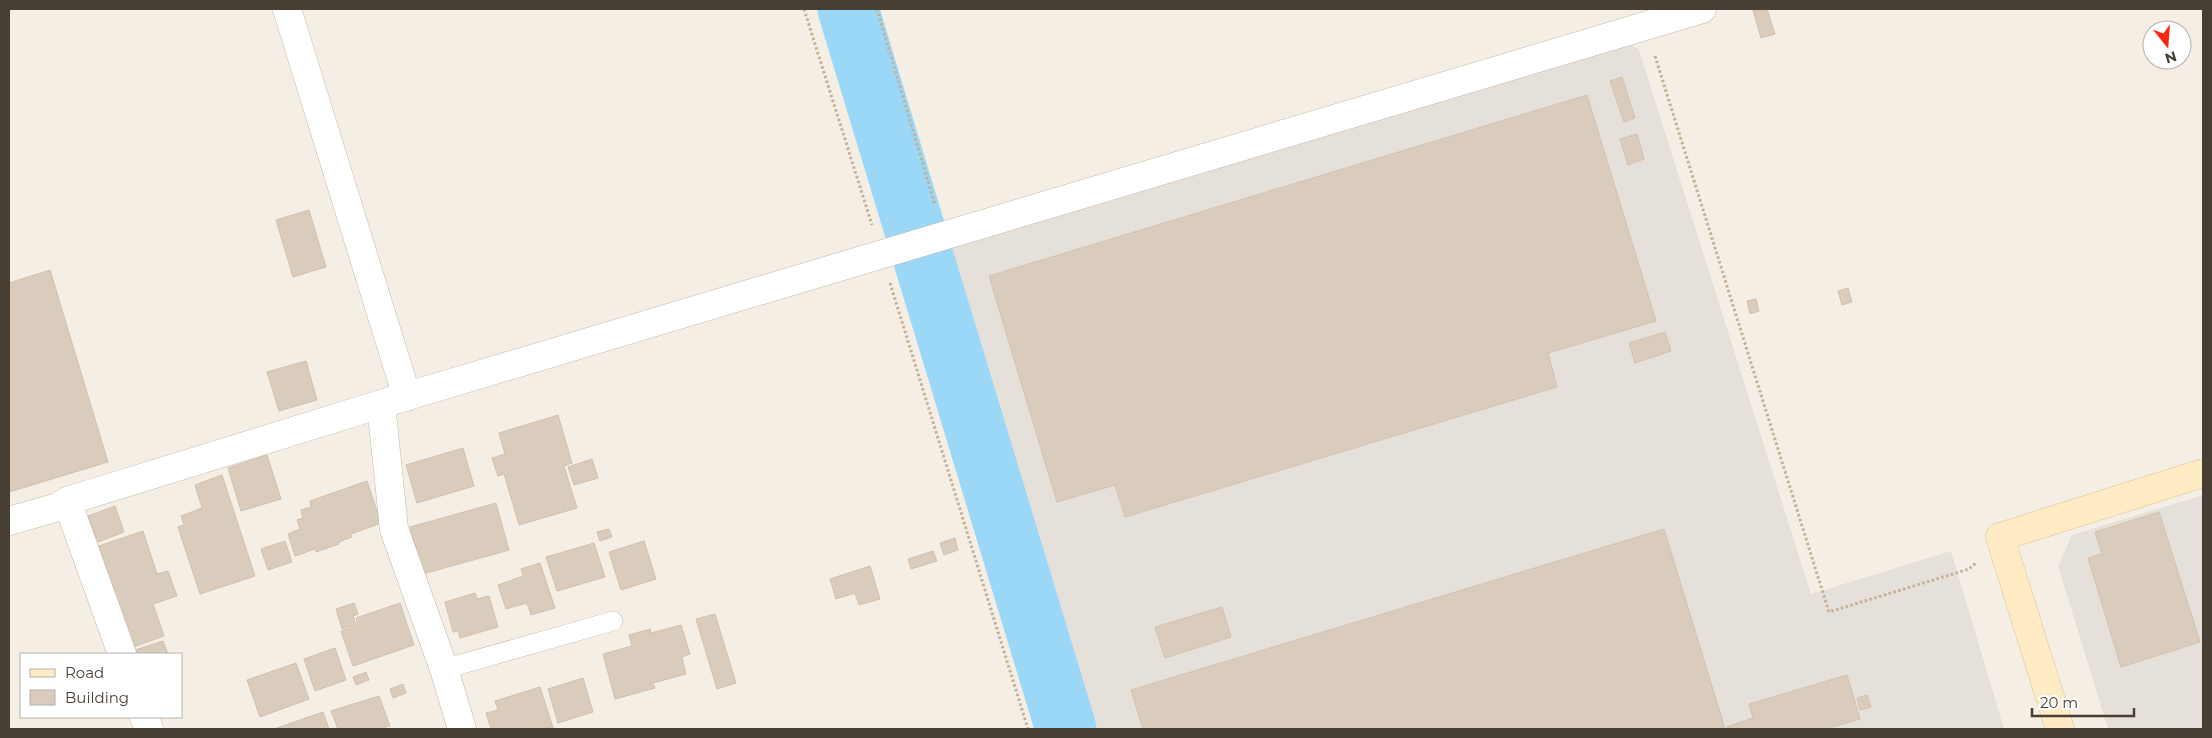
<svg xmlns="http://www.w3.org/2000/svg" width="2212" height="738" font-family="Montserrat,sans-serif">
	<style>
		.industrial { fill: #e6e0da }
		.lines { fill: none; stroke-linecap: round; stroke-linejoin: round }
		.river { stroke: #9bd8f7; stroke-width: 61 }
		.building { fill: #daccbc; stroke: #d2c0ac }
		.lane-casing { stroke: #c3b8aa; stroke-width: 20 }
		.street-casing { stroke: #c3b8aa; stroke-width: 29 }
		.secondary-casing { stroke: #dcc392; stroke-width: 29 }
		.path { stroke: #c4b096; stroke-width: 3; stroke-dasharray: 2.5 2.5; stroke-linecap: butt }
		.lane { stroke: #fff; stroke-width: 19 }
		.street { stroke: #fff; stroke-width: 28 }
		.secondary { stroke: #ffecc4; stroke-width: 28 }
	</style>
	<rect width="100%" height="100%" fill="#f4eee5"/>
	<path class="industrial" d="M1629,43L1639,50L1811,594L1951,551L2004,729H1039L896,263Z
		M2203,495V729H2108L2058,566L2072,535Z"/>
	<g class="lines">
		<path class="river" d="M848,9L1066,729"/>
	</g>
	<path class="building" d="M1767,9L1775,34L1761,38L1753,10Z
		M1622,77L1635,118L1624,122L1610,81Z
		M1587,95L1656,321L1548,353L1557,387L1125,517L1115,485L1057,502L989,276Z
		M1637,134L1644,159L1628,165L1620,139Z
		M309,210L326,267L293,277L276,220Z
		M50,270L108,462L9,492V283Z
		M1848,288L1852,302L1842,305L1838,291Z
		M1756,299L1759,311L1750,314L1747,301Z
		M1665,332L1671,351L1635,363L1629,343Z
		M306,361L317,400L279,411L267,372Z
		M558,415L572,463L564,466L577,508L519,525L504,474L498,476L492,458L505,454L499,433Z
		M463,448L474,486L417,503L406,465Z
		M267,455L281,499L241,511L228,468Z
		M592,459L598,478L574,485L568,467Z
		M222,475L255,576L200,594L178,527L184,525L181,516L202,508L195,485Z
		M367,481L381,523L351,534L352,537L339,542V544L316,552L315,549L295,556L288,534L300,529L297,520L303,518L301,510L311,507L310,501Z
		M496,503L509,550L423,574L410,527Z
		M115,506L124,532L98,542L88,516Z
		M2159,512L2200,642L2121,667L2088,558L2102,554L2095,532Z
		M609,529L612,537L600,541L597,532Z
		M1664,529L1725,729H1143L1131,690Z
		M143,531L157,574L168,571L177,596L153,604L164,636L133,647L99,546Z
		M955,538L958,550L944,555L940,543Z
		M285,541L292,562L268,570L261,549Z
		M644,541L656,579L621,590L609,552Z
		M594,543L605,577L557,591L546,557Z
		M933,551L937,561L911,569L908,559Z
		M540,563L555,608L531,615L527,603L506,609L498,585L523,576L521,569Z
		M870,566L880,599L859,605L855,593L836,599L830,579Z
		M475,593L477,599L489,596L498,627L460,638L458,631L453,632L445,602Z
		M354,603L358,614L353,616L356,625L342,629L336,609Z
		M400,603L414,645L353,666L341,631L358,626L356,618Z
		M1222,607L1231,637L1165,658L1155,627Z
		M715,614L736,683L717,689L696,619Z
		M681,625L690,654L682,657L686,674L653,683L655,688L615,699L603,654L632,646L629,635L650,629L651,633Z
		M163,641L168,654H137L135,650Z
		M335,648L346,680L315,691L304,659Z
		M296,663L309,699L260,717L247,680Z
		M366,672L369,680L356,685L353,677Z
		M1847,675L1860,719L1826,729H1727V727L1753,718L1749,704Z
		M583,678L593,712L558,723L548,689Z
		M403,684L406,693L393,698L390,689Z
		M540,687L553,728L491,729L486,713L498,710L495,701Z
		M1867,695L1871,707L1860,710L1857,698Z
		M379,696L390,726L385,727L386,729H338L331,711Z
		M323,712L329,729H274Z"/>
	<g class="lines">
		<defs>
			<path id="lane" d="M444,669L613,621"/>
			<path id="street" d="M287,9L407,397
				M381,404L394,529L444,669L462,729
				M67,501L122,654
				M9,521L58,507L67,501L381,404L1702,9
				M144,717L149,729"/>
			<path id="secondary" d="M2060,729L2000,537L2203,473"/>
		</defs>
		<use href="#lane" class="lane-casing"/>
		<use href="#street" class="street-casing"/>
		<use href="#secondary" class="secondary-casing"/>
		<path class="path" d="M804,9L872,225
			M877,9L935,205
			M1655,56L1829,612L1969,569L1976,563
			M890,283L1028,729"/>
		<use href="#lane" class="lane"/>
		<use href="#street" class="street"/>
		<use href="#secondary" class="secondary"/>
	</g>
	<rect width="2212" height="738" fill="none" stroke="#473e34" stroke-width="20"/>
	<rect x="20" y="653" width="162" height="65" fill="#ffffff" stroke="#b5b2ae"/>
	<rect x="30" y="669" width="25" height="8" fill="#ffecc4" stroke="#b5b2ae"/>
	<text x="65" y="678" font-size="15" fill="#473e34">Road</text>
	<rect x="30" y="690" width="25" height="15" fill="#daccbc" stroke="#b5b2ae"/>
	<text x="65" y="703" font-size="15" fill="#473e34">Building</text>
	<g transform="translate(2167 45) rotate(163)"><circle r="24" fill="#ffffff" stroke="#b5b2ae"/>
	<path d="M0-4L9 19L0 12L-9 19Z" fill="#ff2311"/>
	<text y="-8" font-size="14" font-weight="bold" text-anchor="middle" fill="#473e34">N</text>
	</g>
	<path d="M2032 708v8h102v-8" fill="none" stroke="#473e34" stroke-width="2.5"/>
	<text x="2040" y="708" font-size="15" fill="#473e34" stroke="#ffffff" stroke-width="4" paint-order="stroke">20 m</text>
</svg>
